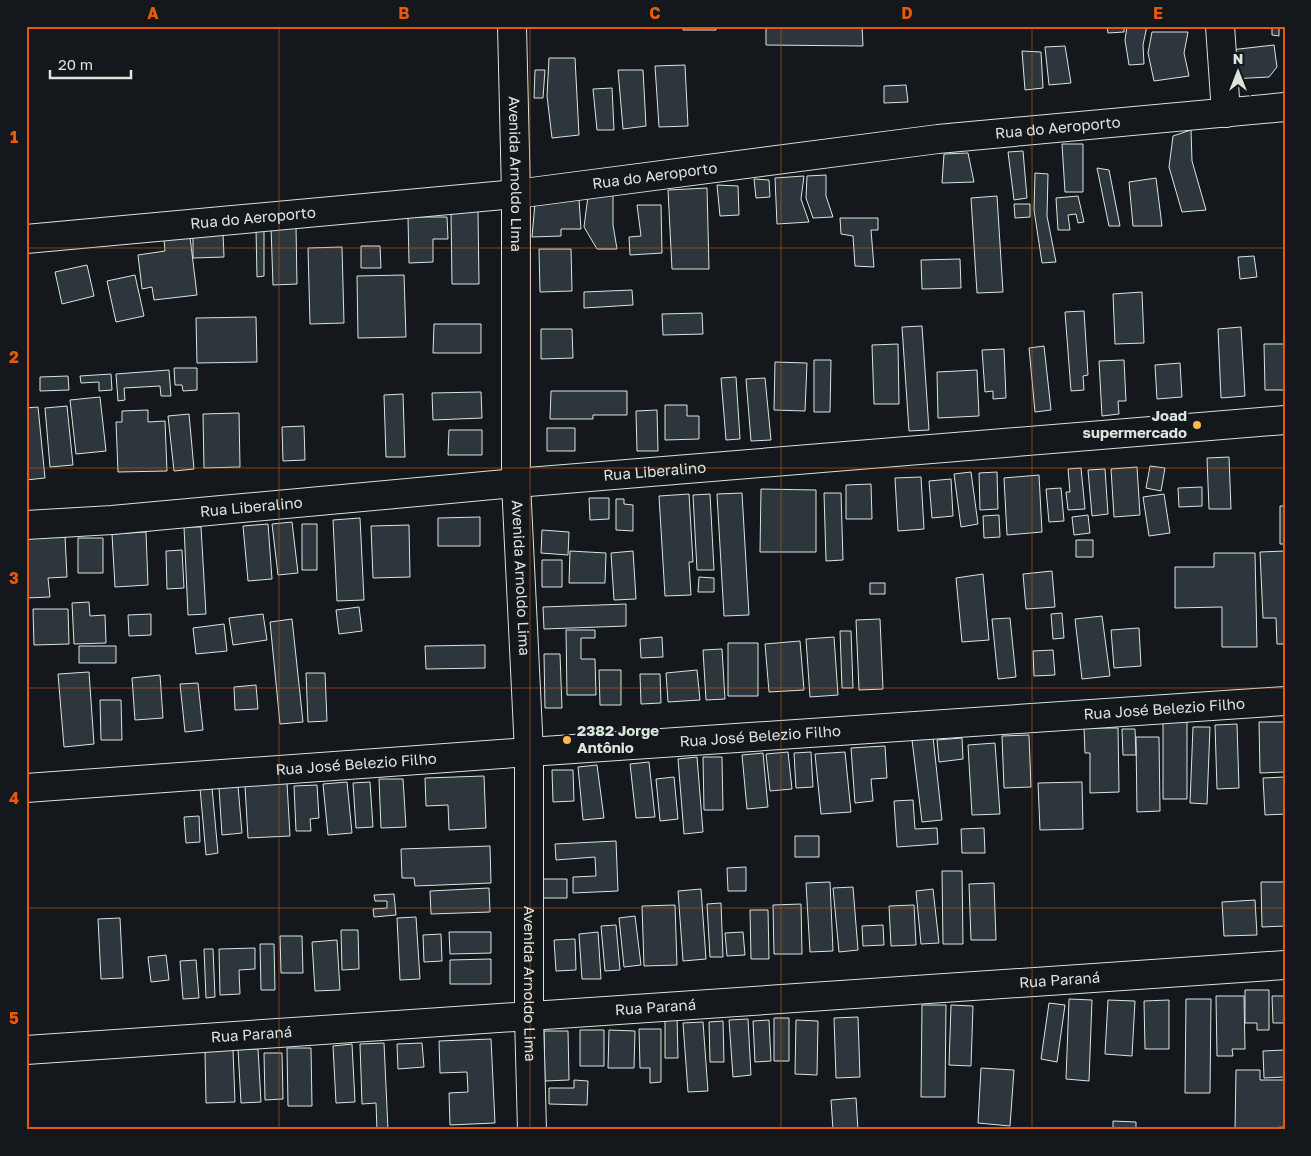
<svg xmlns="http://www.w3.org/2000/svg" width="1311" height="1156" font-family="'Golos Text',sans-serif">
	<style>
		.building { fill: #2c363c; stroke: #d8e6dc }
		.lines { fill: none; stroke-linecap: round; stroke-linejoin: round }
		.minor-casing { stroke: #d8e6dc; stroke-width: 30 }
		.minor { stroke: #14181c; stroke-width: 28 }
		.grid { fill: none; stroke: #e8590c; stroke-width: 1; stroke-opacity: 0.55 }
		.poi-dot { fill: #ffb74d; stroke: #14181c; stroke-width: 2 }
		.labels { text-anchor: middle; stroke-width: 4; stroke-linejoin: round; paint-order: stroke }
		.street-label { font-size: 15px; fill: #d8e6dc; stroke: #14181c }
		.poi-label { font-size: 15px; font-weight: bold; fill: #d8e6dc; stroke: #14181c; text-anchor: end }
		.neatline { fill: none; stroke: #e8590c; stroke-width: 2 }
		.grid-label { font-size: 16px; text-anchor: middle; font-weight: bold; fill: #e8590c }
	</style>
	<rect width="100%" height="100%" fill="#14181c"/>
	<path class="building" d="M683,26H716V30H683Z
		M766,26H862L863,46L766,45Z
		M1107,26H1124V32L1108,33Z
		M1127,26H1147L1143,45L1144,64L1129,65L1125,40Z
		M1272,26H1279V36L1272,35Z
		M1152,32H1188L1184,53L1189,76L1154,81L1148,53Z
		M1274,45L1277,67L1269,77L1231,79L1230,50Z
		M1065,46L1071,83L1049,85L1045,47Z
		M1022,51L1041,52L1043,88L1025,90Z
		M549,58H575L579,135L552,138L547,96Z
		M685,65L688,126L659,127L655,66Z
		M535,70H545L543,98H534Z
		M618,70H643L646,126L623,129Z
		M906,85L908,102L884,103V86Z
		M612,88L614,130H597L593,89Z
		M1191,130L1192,161L1206,210L1182,212L1169,167L1173,136Z
		M1062,144H1083V192H1065Z
		M1023,151L1027,198L1014,200L1008,152Z
		M968,153L974,182L942,183L944,154Z
		M1097,168L1109,170L1120,226H1109Z
		M1035,173L1048,174L1047,216L1056,262L1042,263L1034,210Z
		M826,175V196L833,217L813,218L806,198L807,176Z
		M804,176L801,199L809,222L777,224L775,178Z
		M1156,178L1162,226H1133L1129,182Z
		M754,179L769,180L770,197L756,198Z
		M717,185L738,186L739,215L720,216Z
		M707,188L709,269H672L668,190Z
		M613,194V225L617,249H597L584,227L588,196Z
		M997,196L1003,292L977,293L971,198Z
		M1078,196L1084,222L1078,223L1076,214L1068,215L1070,230H1058L1056,198Z
		M579,200L581,229H561V236L532,237L535,203Z
		M1014,204H1030V217L1015,218Z
		M637,205H661L662,253L630,255L629,237L641,236Z
		M451,211H478L479,284H452Z
		M408,217H447L448,239H433V262L409,263Z
		M840,218H878V230H871L874,267L855,266L853,236L841,234Z
		M296,226L297,284L273,285L271,227Z
		M256,228H264V276L257,277Z
		M223,233L224,257L193,258V234Z
		M190,237L197,295L154,300L152,287L142,289L138,255L165,251L164,240Z
		M361,246H380L381,268H361Z
		M342,247L344,323L310,324L308,248Z
		M539,249H571L572,291L540,292Z
		M1254,256L1257,277L1240,279L1238,257Z
		M960,259L961,288L922,289L921,260Z
		M87,265L94,296L62,304L55,272Z
		M135,275L144,316L116,322L107,281Z
		M404,275L406,337L358,338L357,276Z
		M632,290L633,305L584,308V292Z
		M1142,292L1144,343L1115,344L1113,294Z
		M1084,311L1088,375L1083,376L1084,390L1071,391L1065,312Z
		M702,313L703,334L663,335L662,314Z
		M256,317L257,362L197,363L196,318Z
		M434,324H481V353H433Z
		M922,326L929,430L909,431L902,327Z
		M1241,327L1245,396L1221,398L1218,329Z
		M541,329H572L573,358L541,359Z
		M898,344L899,404H874L872,345Z
		M1264,344H1285V390H1265Z
		M1044,346L1051,410L1035,412L1029,348Z
		M1004,349L1006,398L993,399V391L985,392L982,350Z
		M814,360H831L830,412H814Z
		M1124,360L1126,401H1118L1119,414L1102,416L1099,361Z
		M775,362L807,363L805,411L774,410Z
		M1180,363L1182,397L1157,399L1155,365Z
		M174,368H197V390L183,391L182,385H175Z
		M169,370L171,396H161L160,386L124,388L125,400L118,401L116,374Z
		M977,370L979,416L938,418L937,372Z
		M111,374L112,390L99,391V382L81,383L80,376Z
		M68,376L69,390L40,391V377Z
		M736,377L740,439L726,440L721,378Z
		M765,378L771,440L751,441L746,379Z
		M551,391H627V415H593V419H550Z
		M481,392L482,418L433,420L432,393Z
		M403,394L405,457H386L384,395Z
		M100,397L106,451L76,454L70,400Z
		M665,405H687V416H699V439L665,440Z
		M67,406L73,465L50,467L45,408Z
		M38,407L45,478L26,480V408Z
		M148,410V422L165,421L167,471L118,472L116,422H122V411Z
		M657,410L658,451H637L636,411Z
		M239,413L240,467L204,468L203,414Z
		M189,414L194,469L174,471L168,416Z
		M304,426L305,460L283,461L282,427Z
		M547,428H575V451H547Z
		M449,430H482V455H448Z
		M1229,457L1231,509H1209L1207,458Z
		M1150,466L1165,468L1161,491L1146,488Z
		M1137,467L1140,515L1114,517L1111,469Z
		M1081,468L1085,509L1068,510L1066,492H1070L1068,469Z
		M1105,469L1108,514L1092,516L1088,470Z
		M971,472L978,524L961,527L954,474Z
		M997,472L998,509L980,510L979,473Z
		M1039,475L1042,532L1007,535L1004,478Z
		M921,477L924,529L898,531L895,478Z
		M951,479L953,516L932,518L929,481Z
		M871,484L872,519H846V485Z
		M1202,487V506L1179,507L1178,488Z
		M1061,488L1064,521L1049,522L1046,489Z
		M761,489L816,490V552H760Z
		M742,493L749,615L724,616L717,494Z
		M824,493H841L843,560L826,561Z
		M689,494L693,562H689L691,595L665,596L659,496Z
		M710,494L714,570H697L693,495Z
		M1164,494L1170,533L1149,536L1143,497Z
		M589,498H609V519L590,520Z
		M616,499H624V504L633,505V531L616,530Z
		M1280,506H1285V544H1280Z
		M999,515L1000,537L984,538L983,516Z
		M1088,515L1090,533L1074,535L1072,517Z
		M480,517V546H438V518Z
		M360,518L364,600L337,601L333,520Z
		M292,522L298,573L278,575L272,524Z
		M268,524L272,579L248,581L243,526Z
		M302,524H317V570H302Z
		M409,525L410,577L373,578L371,526Z
		M184,527H201L206,614L188,615Z
		M542,530L569,532L568,555L541,553Z
		M146,532L148,585L115,587L112,534Z
		M65,536L67,577L48,578L50,597L26,598V538Z
		M78,538H103V573H78Z
		M1076,540H1093V557H1076Z
		M182,550L184,588L167,589L166,551Z
		M570,551L606,553L605,583H569Z
		M633,551L636,599L614,600L611,553Z
		M1285,551V644H1277L1276,618H1263L1260,552Z
		M1214,553H1255L1257,647H1222V607L1175,608V567H1214Z
		M542,560H562V587H542Z
		M1052,571L1055,607L1026,609L1023,574Z
		M983,574L989,640L962,642L956,578Z
		M699,577L714,578V592H698Z
		M870,583H885V594H870Z
		M89,602L90,616L105,615L106,643L74,644L72,603Z
		M626,604V626L544,629L543,607Z
		M359,607L362,631L339,634L336,610Z
		M33,609H68L69,644L34,645Z
		M1062,613L1064,638L1053,639L1051,614Z
		M151,614V635L129,636L128,615Z
		M263,614L267,640L233,645L229,618Z
		M1102,616L1110,676L1082,679L1075,619Z
		M1010,618L1016,677L998,679L992,619Z
		M292,619L303,722L280,724L270,622Z
		M880,619L883,689L859,690L856,620Z
		M224,624L227,651L196,654L193,628Z
		M1139,628L1141,666L1114,668L1111,630Z
		M566,630H595V638H581V659H595L596,695H567Z
		M840,631H851L853,688H842Z
		M662,637L663,657L641,658L640,639Z
		M834,637L838,695L810,697L806,639Z
		M800,641L804,690L769,692L765,644Z
		M728,643H758V696H728Z
		M485,645V668L426,669L425,646Z
		M79,646H116V663H79Z
		M722,649L725,699L706,700L703,650Z
		M1053,650L1055,675L1034,676L1033,651Z
		M544,654H560L562,708H545Z
		M599,670H621V705H600Z
		M697,670L700,700L668,702L666,673Z
		M89,672L94,744L64,747L58,674Z
		M306,673H325L327,721L308,722Z
		M640,674H660L661,703L641,704Z
		M160,675L163,718L135,720L132,678Z
		M198,683L203,730L185,732L180,684Z
		M256,685L258,709L235,710L234,687Z
		M100,700H121L122,740H101Z
		M1163,719L1187,720V799H1163Z
		M1259,722H1285V772L1260,773Z
		M1237,724L1239,788L1217,789L1215,725Z
		M1193,727H1210L1207,804L1190,803Z
		M1084,728H1118L1119,792L1090,793V753H1085Z
		M1122,729H1135L1136,755H1123Z
		M1029,735L1031,787L1004,788L1002,736Z
		M933,737L942,820L922,822L912,740Z
		M1136,737H1159L1160,811L1137,812Z
		M962,738L963,759L939,762L937,740Z
		M995,743L1000,814L972,815L968,745Z
		M885,746L887,778L871,779L873,801L855,803L851,748Z
		M788,752L792,789L770,791L766,754Z
		M811,752L813,787L796,788L794,753Z
		M845,752L851,812L821,814L815,754Z
		M763,753L768,807L747,809L742,755Z
		M697,757L703,832L684,834L678,759Z
		M703,757H722L723,810H704Z
		M649,762L655,817L636,818L630,764Z
		M597,765L604,818L583,820L578,767Z
		M552,770H573L574,801L553,802Z
		M484,776L486,828L449,830L448,805L426,806L425,778Z
		M674,777L678,819L660,821L656,779Z
		M1285,777V814L1265,815L1263,778Z
		M379,779H403L406,827L381,828Z
		M347,782L352,833L328,835L323,784Z
		M370,782L373,827L356,828L353,783Z
		M1082,782L1083,829L1040,830L1038,783Z
		M287,783L290,836L248,838L245,786Z
		M317,785L319,818L310,819L311,831H296L294,786Z
		M238,786L242,833L222,835L219,788Z
		M200,788H212L218,853L206,855Z
		M913,800L915,829L937,828L938,844L897,847L894,801Z
		M199,816L200,842L186,843L184,817Z
		M984,828L985,853H962L961,829Z
		M795,836H819V857H795Z
		M616,841L618,891L573,893V877L596,876L595,857L556,860L555,844Z
		M490,846L491,883L415,886L414,878H402L401,849Z
		M746,867V891H728L727,868Z
		M942,871H962L963,944H943Z
		M540,879H567V898H540Z
		M830,882L833,951L810,952L806,883Z
		M1261,882H1285V926L1262,927Z
		M994,883L996,940H971L969,884Z
		M853,887L858,950L839,952L833,888Z
		M489,888L490,912L431,914L430,891Z
		M701,889L706,959L683,961L678,891Z
		M933,889L939,943L921,944L916,891Z
		M394,894L396,915L374,917L373,909L387,908V901H375L374,895Z
		M1255,900L1257,935L1224,936L1222,902Z
		M721,903L723,957H710L707,904Z
		M801,904L802,954H774L773,905Z
		M675,905L677,965L644,966L642,906Z
		M914,905L916,945L891,946L889,906Z
		M750,910H768L769,959H751Z
		M635,916L641,965L624,967L619,918Z
		M416,917L420,979L400,980L397,918Z
		M120,918L123,978L101,979L98,919Z
		M616,925L620,970L605,971L601,926Z
		M883,925L884,945L863,946L862,926Z
		M341,930H358L359,969L342,970Z
		M449,932H491V953L450,954Z
		M598,932L601,979H582L579,934Z
		M743,932L745,955L727,956L725,933Z
		M441,934L442,961L424,962L423,935Z
		M280,936H302L303,973H281Z
		M575,939L576,970L556,971L554,940Z
		M337,940L340,990L315,991L312,942Z
		M260,944H274L275,990H261Z
		M255,948V969L239,970L240,994L220,995L219,949Z
		M204,949H213L215,997L206,998Z
		M166,955L169,980L151,982L148,957Z
		M491,959V984H450V960Z
		M196,960L199,998L183,999L180,961Z
		M1245,990H1269V1030H1257V1023H1245Z
		M1216,996H1244L1245,1049H1232L1233,1056H1217Z
		M1272,996H1285V1023H1273Z
		M1069,999L1092,1000L1089,1081L1066,1079Z
		M1186,999H1211L1210,1093H1185Z
		M1108,1000L1135,1001L1132,1056L1105,1054Z
		M1169,1000V1049H1145L1144,1001Z
		M1049,1003L1065,1005L1057,1062L1041,1059Z
		M922,1005H946L945,1097H921Z
		M951,1005L973,1006L971,1066L949,1065Z
		M665,1017H677L678,1058H665Z
		M858,1017L860,1077L836,1078L834,1018Z
		M774,1018H789V1061H774Z
		M748,1019L751,1075L733,1077L729,1020Z
		M769,1020L771,1061L755,1062L753,1021Z
		M796,1020L818,1021L817,1075L795,1074Z
		M723,1021L724,1062H710L709,1022Z
		M703,1022L708,1091L688,1092L683,1023Z
		M639,1029H661V1082L650,1083V1068H640Z
		M580,1030H604V1066H580Z
		M609,1030L635,1031L634,1068H608Z
		M544,1031H568L569,1080L545,1081Z
		M491,1039L495,1123L450,1125L449,1093L468,1092L467,1072L440,1073L439,1041Z
		M384,1043L388,1130H377L376,1103L362,1104L360,1044Z
		M422,1043L424,1067L398,1069L397,1044Z
		M352,1044L355,1102L336,1103L333,1046Z
		M287,1048H311L312,1106H288Z
		M238,1049H258L261,1102L241,1103Z
		M233,1050L235,1102L206,1103L205,1051Z
		M1285,1050V1077L1264,1078L1263,1051Z
		M264,1053H282L283,1099L265,1100Z
		M981,1068L1014,1070L1010,1126L978,1123Z
		M1236,1070H1260V1080H1285V1127L1235,1130Z
		M574,1080L588,1081L587,1105L549,1104V1088H574Z
		M856,1098L858,1130H833L831,1100Z
		M1113,1121L1136,1122V1130H1113Z"/>
	<g class="lines">
		<defs>
			<g id="minor">
				<path id="s1" d="M512,26L516,194V483L529,752V1017L532,1130"/>
				<path d="M1220,26L1226,113"/>
				<path id="s2" d="M26,239L516,194L938,139L1285,107"/>
				<path id="s3" d="M26,525L112,520L516,483L1285,420"/>
				<path id="s4" d="M26,788L529,752L1285,701"/>
				<path id="s5" d="M26,1050L1285,965"/>
			</g>
		</defs>
		<use href="#minor" class="minor-casing"/>
		<use href="#minor" class="minor"/>
	</g>
	<path class="grid" d="M279,26V1130M530,26V1130M781,26V1130M1032,26V1130M26,248H1285M26,468H1285M26,688H1285M26,908H1285"/>
	<g class="poi-dot">
		<circle cx="1197" cy="425" r="5"/>
		<circle cx="567" cy="740" r="5"/>
	</g>
	<g class="labels">
		<g class="street-label">
			<text dy="5" stroke="none"><textPath href="#s2" startOffset="1038">Rua do Aeroporto</textPath></text>
			<text dy="5" stroke="none"><textPath href="#s1" startOffset="148">Avenida Arnoldo Lima</textPath></text>
			<text dy="5" stroke="none"><textPath href="#s2" startOffset="632">Rua do Aeroporto</textPath></text>
			<text dy="5" stroke="none"><textPath href="#s2" startOffset="228">Rua do Aeroporto</textPath></text>
			<text dy="5" stroke="none"><textPath href="#s3" startOffset="631">Rua Liberalino</textPath></text>
			<text dy="5" stroke="none"><textPath href="#s3" startOffset="226">Rua Liberalino</textPath></text>
			<text dy="5" stroke="none"><textPath href="#s1" startOffset="552">Avenida Arnoldo Lima</textPath></text>
			<text dy="5" stroke="none"><textPath href="#s4" startOffset="1141">Rua José Belezio Filho</textPath></text>
			<text dy="5" stroke="none"><textPath href="#s4" startOffset="736">Rua José Belezio Filho</textPath></text>
			<text dy="5" stroke="none"><textPath href="#s4" startOffset="331">Rua José Belezio Filho</textPath></text>
			<text dy="5" stroke="none"><textPath href="#s5" startOffset="1036">Rua Paraná</textPath></text>
			<text dy="5" stroke="none"><textPath href="#s1" startOffset="958">Avenida Arnoldo Lima</textPath></text>
			<text dy="5" stroke="none"><textPath href="#s5" startOffset="631">Rua Paraná</textPath></text>
			<text dy="5" stroke="none"><textPath href="#s5" startOffset="226">Rua Paraná</textPath></text>
		</g>
		<g class="poi-label">
			<text x="1187" y="421">Joad<tspan x="1187" dy="17">supermercado</tspan></text>
			<text x="577" y="736" text-anchor="start">2382 Jorge<tspan x="577" dy="17">Antônio</tspan></text>
		</g>
	</g>
	<rect width="1311" height="1156" fill="none" stroke="#14181c" stroke-width="55"/>
	<g transform="translate(1238 72)" stroke="#14181c" stroke-width="4" paint-order="stroke">
	<path d="M0-4L9 19L0 12L-9 19Z" fill="#d8e6dc"/>
	<text y="-8" font-size="14" font-weight="bold" text-anchor="middle" fill="#d8e6dc">N</text>
	</g>
	<path d="M50 70v8h81v-8" fill="none" stroke="#d8e6dc" stroke-width="2.5"/>
	<text x="58" y="70" font-size="15" fill="#d8e6dc" stroke="#14181c" stroke-width="4" paint-order="stroke">20 m</text>
	<rect x="28" y="28" width="1256" height="1100" class="neatline"/>
	<g class="grid-label">
		<text x="153" y="19">A</text>
		<text x="404" y="19">B</text>
		<text x="655" y="19">C</text>
		<text x="907" y="19">D</text>
		<text x="1158" y="19">E</text>
		<text x="14" y="143">1</text>
		<text x="14" y="363">2</text>
		<text x="14" y="584">3</text>
		<text x="14" y="804">4</text>
		<text x="14" y="1024">5</text>
	</g>
</svg>
